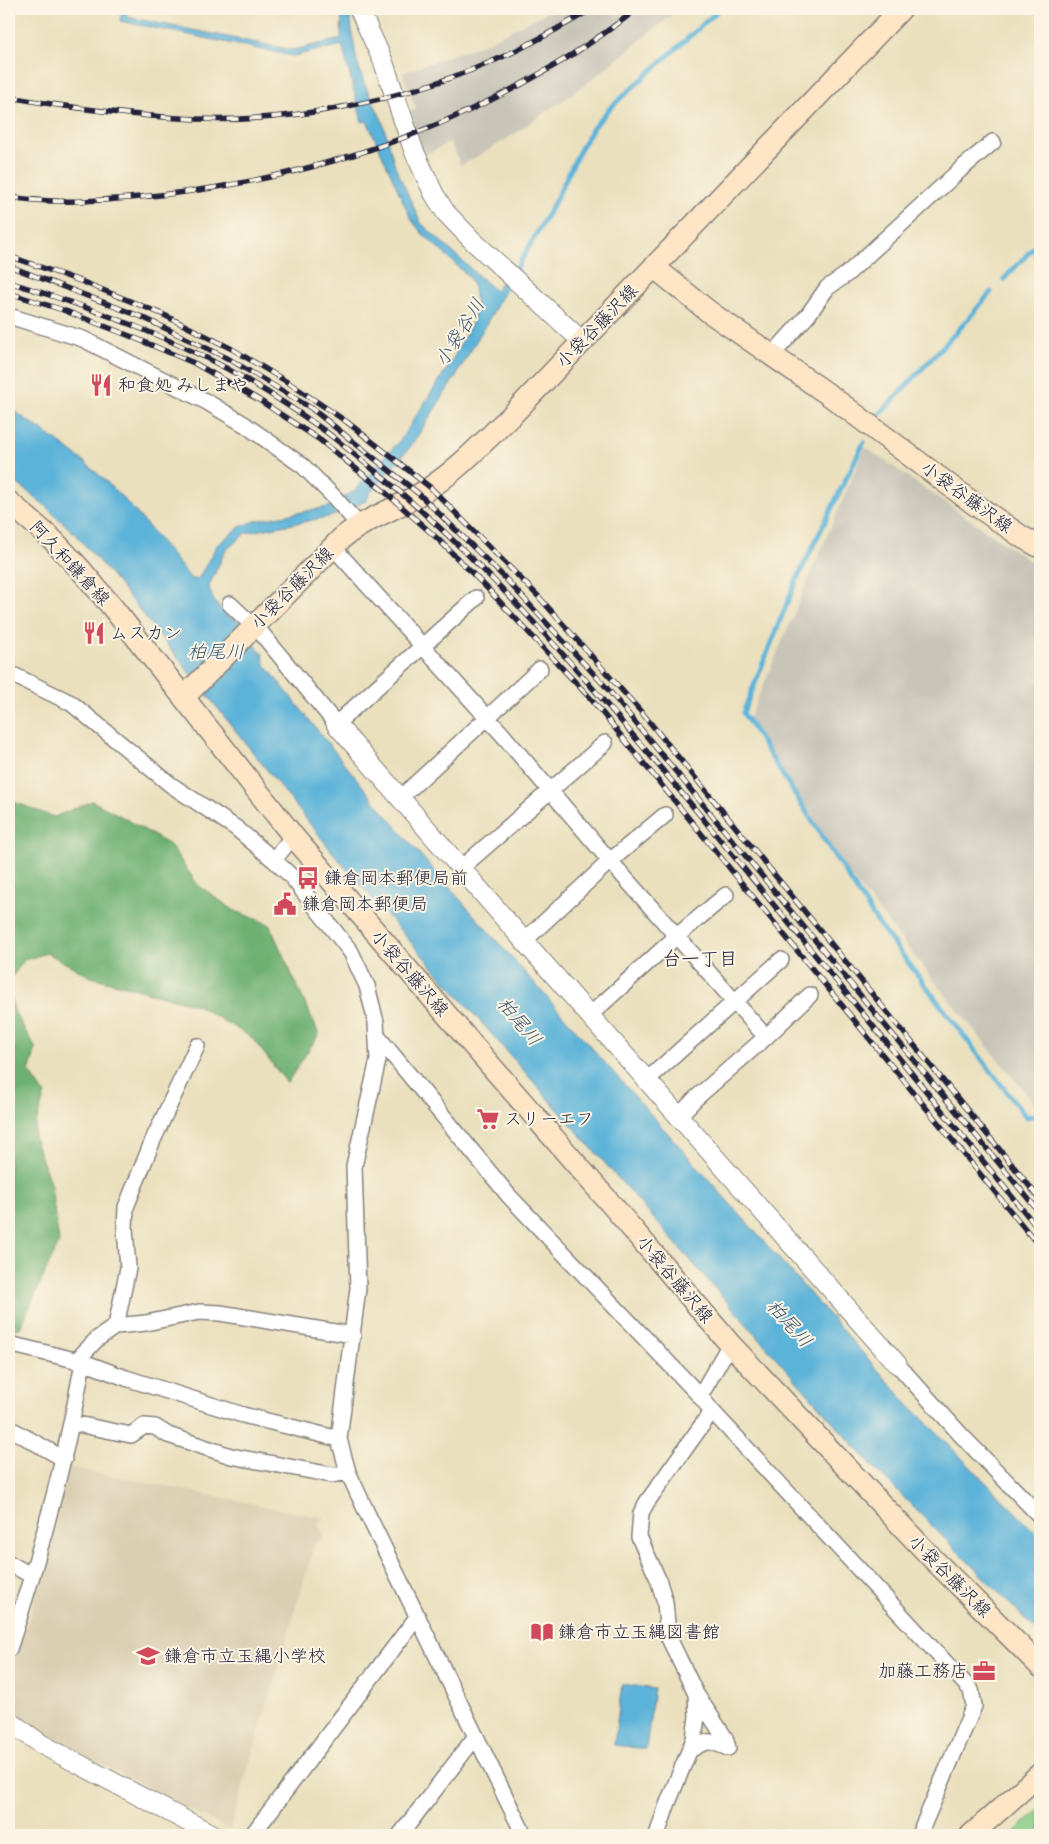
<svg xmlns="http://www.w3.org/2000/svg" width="1049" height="1844" font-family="Itim,'Klee One',sans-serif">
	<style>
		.built { fill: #dacfb2 }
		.industrial { fill: #c8c4b8 }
		.green { fill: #87cc85; stroke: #547760 }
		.forest { fill: #6db072; stroke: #486956 }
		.water { fill: #5cb3d9; stroke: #3f6a8a }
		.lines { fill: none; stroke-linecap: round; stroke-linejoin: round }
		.stream { stroke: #5cb3d9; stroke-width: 5 }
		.minor-casing { stroke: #86817c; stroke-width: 18 }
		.tertiary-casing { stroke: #86817c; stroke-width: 21 }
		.secondary-casing { stroke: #86817c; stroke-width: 24 }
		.minor { stroke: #fff; stroke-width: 15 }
		.tertiary { stroke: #fff; stroke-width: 19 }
		.secondary { stroke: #fee5c5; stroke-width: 21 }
		.rail-casing { stroke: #22223b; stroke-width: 5.5 }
		.rail { stroke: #fcf5e5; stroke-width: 4; stroke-dasharray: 11; stroke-linecap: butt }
		.labels { text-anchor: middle; stroke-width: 4; stroke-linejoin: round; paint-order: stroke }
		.street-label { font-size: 18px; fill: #22223b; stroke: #fcf5e5 }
		.poi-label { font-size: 18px; fill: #22223b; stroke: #fcf5e5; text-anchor: start }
		.water-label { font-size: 19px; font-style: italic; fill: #365572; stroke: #fcf5e5 }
		.neighbourhood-label { font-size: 19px; fill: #22223b; stroke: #fcf5e5 }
	</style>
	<rect width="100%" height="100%" fill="#fcf5e5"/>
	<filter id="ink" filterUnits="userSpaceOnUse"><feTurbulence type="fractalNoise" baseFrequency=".02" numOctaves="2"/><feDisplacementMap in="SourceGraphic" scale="10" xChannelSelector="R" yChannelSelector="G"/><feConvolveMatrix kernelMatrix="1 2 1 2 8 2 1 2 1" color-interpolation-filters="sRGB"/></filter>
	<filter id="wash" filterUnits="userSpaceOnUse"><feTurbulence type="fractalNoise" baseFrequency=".0096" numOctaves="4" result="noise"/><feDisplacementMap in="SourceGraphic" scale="20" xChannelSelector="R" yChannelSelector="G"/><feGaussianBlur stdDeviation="1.12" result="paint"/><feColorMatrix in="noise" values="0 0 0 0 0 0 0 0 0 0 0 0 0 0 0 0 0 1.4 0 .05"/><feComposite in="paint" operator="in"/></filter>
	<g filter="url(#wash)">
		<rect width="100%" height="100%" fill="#eae0be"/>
		<path class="built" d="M68,1467L325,1518L317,1522L325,1537L315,1543L230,1830L54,1740L9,1706V1671L23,1636L49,1556Z"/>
		<path class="industrial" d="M553,9H679L585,85L513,135L461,166L450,142L425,155L408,112L416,109L402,73L486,43Z
			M865,447L1040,568V1110L955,1007L829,849L749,719Z"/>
		<path class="green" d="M1040,1809V1835H1011Z"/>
		<path class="forest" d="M9,800L54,817L92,801L119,815L170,845L198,885L235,911L269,924L319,1034L287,1083L252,1038L197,1005L91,977L47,953L24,960L9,981Z
			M9,988L15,1013L36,1049L29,1071L45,1094L36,1123L34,1137L51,1186L59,1242L20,1328L9,1330Z"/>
		<path class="water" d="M122,9H128L127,17L293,50L341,39L342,9H349L356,57L364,83L382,120L395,166L421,223L495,291L514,266L520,272L507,288L456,376L411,446L370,493L366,501L333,516L246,533L225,551L209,586C210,599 224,617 237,620L263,655L264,662L266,666L377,804L417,851L908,1404L1040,1537V1634L877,1471L807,1393L342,864L117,582L76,535L42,503L9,477V408C44,431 79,455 109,484C139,513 165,547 191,579H198L217,545L240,527L255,521L328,507L354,491L401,439L450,364L472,323L476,309L474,288L469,277L421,232L411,219L367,121L362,122L342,45L293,56L120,21Z
			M622,1684L654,1689L646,1749L614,1745Z"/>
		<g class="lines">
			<path class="stream" d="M514,273L554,203L581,148L593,128L610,108L720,9
				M1004,279L1040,241
				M880,414L962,326L991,292
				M864,442L796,581L743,713L877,922L1026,1117L1040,1114"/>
		</g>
	</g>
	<g filter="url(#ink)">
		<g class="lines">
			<defs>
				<path id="minor" d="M9,316L83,339L207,402L244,424L303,466L334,497L359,525
					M772,355L808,315L827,288L847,274L961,169L993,142
					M333,547L502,734L610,861L766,1037L695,1099L678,1117
					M230,604L262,634L336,724L476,598
					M9,673L71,703L171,785L236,828L274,860L291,876L351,952L367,986L376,1022L378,1060L354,1166L358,1288L339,1439L348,1472L367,1513L524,1835
					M399,799L540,669
					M274,860L293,836
					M460,869L605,743
					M524,941L610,861L665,815
					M590,1015L677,936L726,895
					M378,1037L509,1196L700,1396L712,1411L971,1690L974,1706L919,1835
					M766,1037L810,995
					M647,1080L781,960
					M116,1326L128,1268L125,1228L126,1207L153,1140L197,1046
					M9,1344L83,1362L126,1378L243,1415L339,1439
					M76,1361L97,1339L116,1326L146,1323L199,1312L220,1313L353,1335
					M897,1364L961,1435L1040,1516
					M700,1396L730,1344
					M72,1423L131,1435L144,1426L155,1427L168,1435L231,1456L332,1475L348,1472
					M9,1428L64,1459
					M9,1563L32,1576
					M9,1649C40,1555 66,1459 83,1362
					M696,1694L725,1738L728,1748
					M690,1750C708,1739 709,1740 728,1748
					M252,1835L418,1616
					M400,1835L476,1736
					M657,1835L667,1805L694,1739L697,1717L696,1694L668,1636L665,1602L658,1579L639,1537L641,1513L647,1502L712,1411"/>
				<path id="tertiary" d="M359,9L383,61L414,151L434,194L446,213L473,241L582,341
					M336,724L524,941L897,1364
					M9,1721L41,1744L213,1835"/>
				<path id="secondary" d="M654,267L708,311L832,397L973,503L1022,537L1040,547
					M9,502L53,540L81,570L113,608L293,836L465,1036L617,1211L730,1344L932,1558L1040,1666
					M184,697L342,538C369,516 403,507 431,487C461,467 485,440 511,416L901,9
					M971,1835L1040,1774"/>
			</defs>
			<use href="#minor" class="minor-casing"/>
			<use href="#tertiary" class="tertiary-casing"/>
			<use href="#secondary" class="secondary-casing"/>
			<use href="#minor" class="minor"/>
			<use href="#tertiary" class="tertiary"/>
			<use href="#secondary" class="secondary"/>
			<defs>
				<path id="rail" d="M9,97C71,108 133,116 196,119C294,123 402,100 491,62C526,47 559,28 592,9
					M9,197C59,205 110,200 160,195C332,176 500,115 637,9
					M9,256L83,282L162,314L232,349L289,383L347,422L431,488L538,596L643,714L1040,1199
					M9,266L142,317L229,359L311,408L419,494L504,577L606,687L1040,1213
					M9,282C73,302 136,324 196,353C239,373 286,403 325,431C342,444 359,458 375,471C496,570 596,690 695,809C811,949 925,1090 1040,1231
					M9,293L63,310L130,336L194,363L259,400L320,440L385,492L438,539L488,589L591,699L1040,1247"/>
			</defs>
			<use href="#rail" class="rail-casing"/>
			<use href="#rail" class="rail"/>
		</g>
	</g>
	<defs>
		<symbol id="restaurant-bare" viewBox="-9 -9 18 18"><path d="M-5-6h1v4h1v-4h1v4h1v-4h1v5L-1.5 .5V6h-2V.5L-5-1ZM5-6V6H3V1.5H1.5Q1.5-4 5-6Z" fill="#d1495b" stroke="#fcf5e5" stroke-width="2.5" paint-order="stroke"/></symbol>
		<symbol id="bus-bare" viewBox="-9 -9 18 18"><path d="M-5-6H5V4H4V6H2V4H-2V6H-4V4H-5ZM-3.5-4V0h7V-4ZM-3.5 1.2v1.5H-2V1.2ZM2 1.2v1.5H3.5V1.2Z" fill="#d1495b" stroke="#fcf5e5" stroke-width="2.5" paint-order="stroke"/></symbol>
		<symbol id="civic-bare" viewBox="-9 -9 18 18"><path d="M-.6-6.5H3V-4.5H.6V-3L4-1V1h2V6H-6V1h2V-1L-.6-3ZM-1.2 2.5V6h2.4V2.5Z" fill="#d1495b" stroke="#fcf5e5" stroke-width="2.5" paint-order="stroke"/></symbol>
		<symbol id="supermarket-bare" viewBox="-9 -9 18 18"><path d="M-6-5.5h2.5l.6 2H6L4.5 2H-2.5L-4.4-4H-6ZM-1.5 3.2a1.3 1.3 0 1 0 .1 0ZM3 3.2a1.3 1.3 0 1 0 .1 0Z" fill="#d1495b" stroke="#fcf5e5" stroke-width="2.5" paint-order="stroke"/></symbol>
		<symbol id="library-bare" viewBox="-9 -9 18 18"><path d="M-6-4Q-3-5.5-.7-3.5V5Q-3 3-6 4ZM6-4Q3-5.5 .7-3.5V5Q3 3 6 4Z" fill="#d1495b" stroke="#fcf5e5" stroke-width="2.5" paint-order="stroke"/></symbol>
		<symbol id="school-bare" viewBox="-9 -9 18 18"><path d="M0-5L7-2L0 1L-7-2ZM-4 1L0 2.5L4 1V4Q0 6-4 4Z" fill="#d1495b" stroke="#fcf5e5" stroke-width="2.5" paint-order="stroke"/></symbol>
		<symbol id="office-bare" viewBox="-9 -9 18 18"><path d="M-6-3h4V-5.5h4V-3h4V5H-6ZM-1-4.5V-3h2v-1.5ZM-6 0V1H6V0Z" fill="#d1495b" stroke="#fcf5e5" stroke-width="2.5" paint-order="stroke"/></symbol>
	</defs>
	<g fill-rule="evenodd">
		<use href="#restaurant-bare" x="85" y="369" width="32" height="32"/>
		<use href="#restaurant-bare" x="78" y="617" width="32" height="32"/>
		<use href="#bus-bare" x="292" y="862" width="32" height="32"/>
		<use href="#civic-bare" x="269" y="888" width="32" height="32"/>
		<use href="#supermarket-bare" x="472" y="1103" width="32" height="32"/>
		<use href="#library-bare" x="526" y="1616" width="32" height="32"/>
		<use href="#school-bare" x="132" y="1640" width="32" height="32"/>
		<use href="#office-bare" x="968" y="1655" width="32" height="32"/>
	</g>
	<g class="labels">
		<g class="street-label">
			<text transform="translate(597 326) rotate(-46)" y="6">小袋谷藤沢線</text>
			<text transform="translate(967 497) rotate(36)" y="6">小袋谷藤沢線</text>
			<text transform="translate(70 563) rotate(47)" y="6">阿久和鎌倉線</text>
			<text transform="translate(292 588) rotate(-45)" y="6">小袋谷藤沢線</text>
			<text transform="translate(410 973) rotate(49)" y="6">小袋谷藤沢線</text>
			<text transform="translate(675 1279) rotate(50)" y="6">小袋谷藤沢線</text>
			<text transform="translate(950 1576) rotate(45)" y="6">小袋谷藤沢線</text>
		</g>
		<g class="poi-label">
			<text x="118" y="391">和食処 みしまや</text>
			<text x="110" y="639">ムスカン</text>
			<text x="324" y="884">鎌倉岡本郵便局前</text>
			<text x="302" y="910">鎌倉岡本郵便局</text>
			<text x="504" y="1125">スリーエフ</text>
			<text x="558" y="1638">鎌倉市立玉縄図書館</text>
			<text x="164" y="1662">鎌倉市立玉縄小学校</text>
			<text x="968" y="1677" text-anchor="end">加藤工務店</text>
		</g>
		<g class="water-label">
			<text transform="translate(459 332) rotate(-58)" y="7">小袋谷川</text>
			<text x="216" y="658">柏尾川</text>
			<text transform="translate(520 1021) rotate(50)" y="7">柏尾川</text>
			<text transform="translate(790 1323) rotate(48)" y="7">柏尾川</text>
		</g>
		<g class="neighbourhood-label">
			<text x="700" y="965">台一丁目</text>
		</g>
	</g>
	<rect width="1049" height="1844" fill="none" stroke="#fcf5e5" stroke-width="30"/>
</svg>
